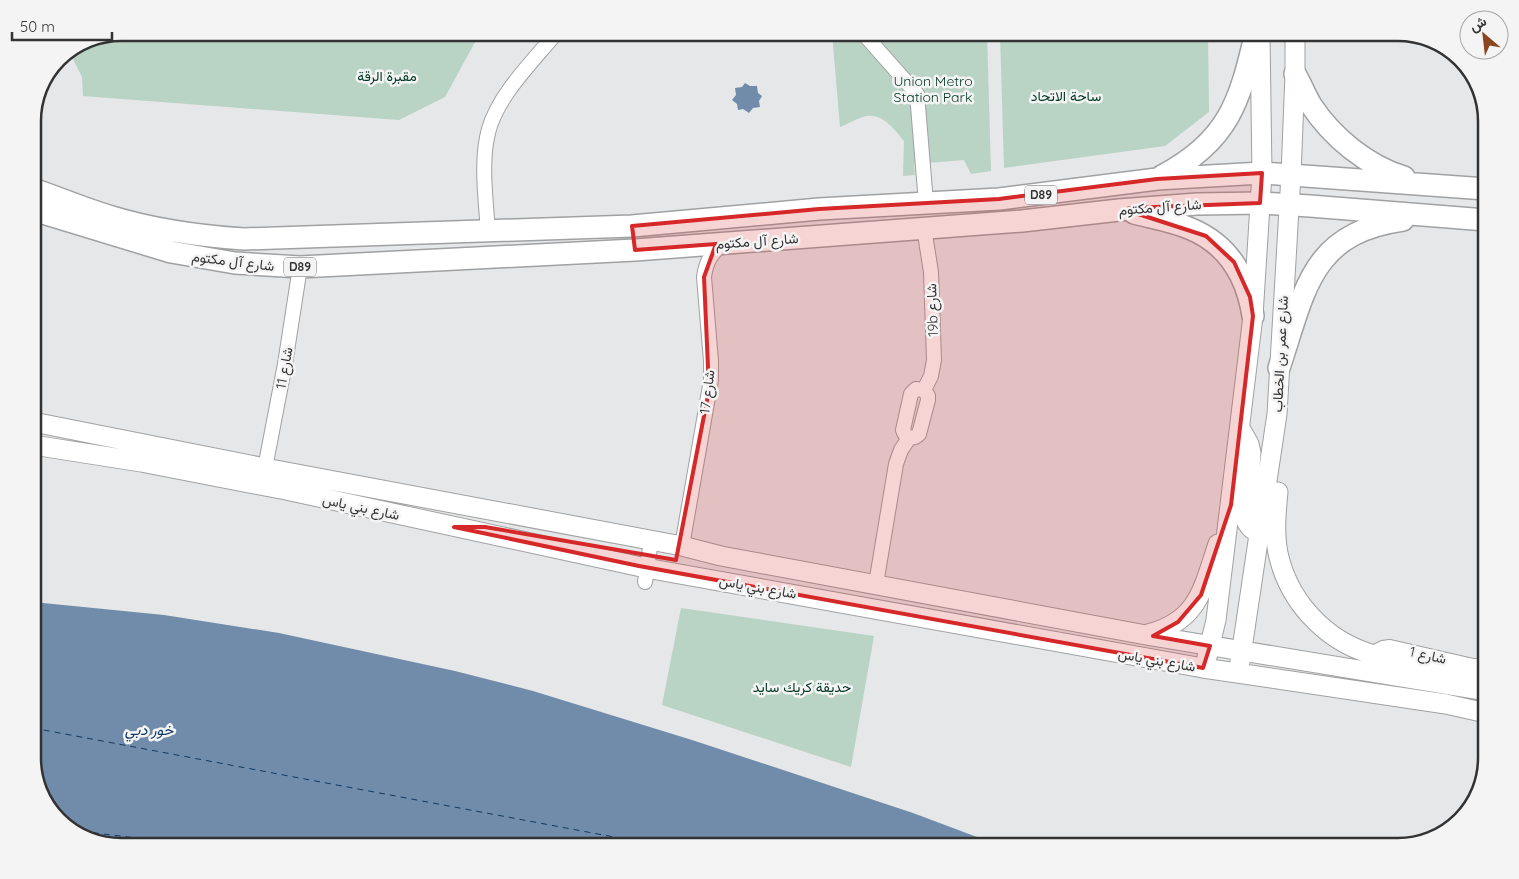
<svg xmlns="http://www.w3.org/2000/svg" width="1519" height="879" font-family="Quicksand,Vazirmatn,sans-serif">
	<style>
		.green { fill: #b9d3c5 }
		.water { fill: #718caa }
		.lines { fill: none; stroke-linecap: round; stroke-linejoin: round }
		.ferry { stroke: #103963; stroke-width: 1; stroke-dasharray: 6 5; stroke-linecap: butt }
		.street-casing { stroke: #a0a1a2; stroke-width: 16 }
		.secondary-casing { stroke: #a0a1a2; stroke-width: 21 }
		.primary-casing { stroke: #a0a1a2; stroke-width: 24 }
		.street { stroke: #fff; stroke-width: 14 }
		.secondary { stroke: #fff; stroke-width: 19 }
		.primary { stroke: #fff; stroke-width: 21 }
		.marked { fill: #d62828; fill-opacity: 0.2; stroke: #d62828; stroke-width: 4; stroke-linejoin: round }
		.labels { text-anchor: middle; stroke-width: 5; stroke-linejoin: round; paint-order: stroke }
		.shield { fill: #f4f4f5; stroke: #6d6d6e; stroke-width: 1 }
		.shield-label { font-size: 12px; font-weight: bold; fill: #333334 }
		.park-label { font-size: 14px; fill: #003823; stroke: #f4f4f5 }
		.street-label { font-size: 14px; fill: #333334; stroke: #f4f4f5 }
		.water-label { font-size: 15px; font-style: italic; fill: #103963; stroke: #f4f4f5 }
		.rim { fill: none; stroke: #333334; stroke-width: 2.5 }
	</style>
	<rect width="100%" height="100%" fill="#e6e7e8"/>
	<path class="green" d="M121,32H480V33L445,97L399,120L83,96L82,77L69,51L87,39Z
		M832,33H987L991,171L971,174L964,160L914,164L915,175L903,176L904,141C895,130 883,113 866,116C857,118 848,124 840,127Z
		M1000,33H1208L1209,112L1165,146L1004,168Z
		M681,608L874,636L851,767L662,705Z"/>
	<path class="water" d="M745,83L750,86H757L758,93L762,96L759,101L760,107L753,108L749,113L743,109L738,110L737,104L732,100L736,95L735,88L742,87Z
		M33,602L164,615L279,633L455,671L533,691L692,740L913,813L1001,846H121L77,835L47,807L33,764Z"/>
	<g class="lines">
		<path class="ferry" d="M33,728L662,846
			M71,830L202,846"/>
		<defs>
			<path id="street" d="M862,32L917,94L926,203
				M924,228L931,272L934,360L931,376L924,390
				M488,232C486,200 480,160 489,129C499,94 534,60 557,32
				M916,389L924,390L928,396V400L919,434C913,440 905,438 903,430L911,394Z
				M265,468L285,364L300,267
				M682,546L711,380V361L704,277C706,261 712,252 724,243
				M645,582L651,541
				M876,584L896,464L901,450L909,438
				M1371,654L1383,648L1390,647L1473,666H1486"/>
			<path id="secondary" d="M33,422L265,468L682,546L721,556L1146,635L1486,691
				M1241,430L1249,444L1251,453L1246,521C1250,528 1253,531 1260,533
				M33,445L141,462L286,490L646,568L1203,668L1446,704L1486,713
				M1278,492C1276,512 1274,533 1278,553C1288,600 1324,640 1371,654C1384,658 1398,660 1412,663C1437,668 1462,673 1486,678
				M1148,634C1199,621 1203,588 1218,544
				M1207,657L1216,620L1253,316L1262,173L1260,36
				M1240,662L1277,414L1291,175L1295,74V32"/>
			<path id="primary" d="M1295,74C1301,84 1305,95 1311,105C1332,137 1367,166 1404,177
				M1162,176C1229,141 1240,101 1256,32
				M33,189C59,198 85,209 112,217C155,230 199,236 244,239L632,226L819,209L999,199L1157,179L1262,173L1486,189
				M33,210L171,252L235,263L300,267L635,250L1022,221L1119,210L1197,204L1260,203L1310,206L1486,220
				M1134,213C1153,218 1173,221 1191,229C1229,245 1247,277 1253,316
				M1279,368C1305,291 1310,233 1403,220"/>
		</defs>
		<use href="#street" class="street-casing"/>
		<use href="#secondary" class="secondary-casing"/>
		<use href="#primary" class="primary-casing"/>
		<use href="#street" class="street"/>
		<use href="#secondary" class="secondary"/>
		<use href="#primary" class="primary"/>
	</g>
	<path class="marked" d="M1262,173L1260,203L1129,208V211L1206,236L1234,262L1250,297L1253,316L1231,505L1201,595L1178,622L1153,636L1210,646L1203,668L639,566L454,527H485L676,560L709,390L704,277L716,244L635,250L632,226L819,209L999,199L1157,179Z"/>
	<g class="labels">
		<g class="shield">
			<rect x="1025" y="185.5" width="32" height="19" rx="4"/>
			<rect x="284" y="257.5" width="32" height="19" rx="4"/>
		</g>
		<g class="shield-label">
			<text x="1041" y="199">D89</text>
			<text x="300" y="271">D89</text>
		</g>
		<g class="park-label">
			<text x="387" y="81">مقبرة الرقة</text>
			<text x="933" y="86">Union Metro<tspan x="933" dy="16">Station Park</tspan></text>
			<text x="1066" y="101">ساحة الاتحاد</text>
			<text x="802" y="692">حديقة كريك سايد</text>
		</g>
		<g class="street-label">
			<text transform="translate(1160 207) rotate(-4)" y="5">شارع آل مكتوم</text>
			<text transform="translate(757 241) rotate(-4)" y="5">شارع آل مكتوم</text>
			<text transform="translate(233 261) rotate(7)" y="5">شارع آل مكتوم</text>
			<text transform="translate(932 310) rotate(-92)" y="5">19b شارع</text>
			<text transform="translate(1280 354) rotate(-87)" y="5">شارع عمر بن الخطاب</text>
			<text transform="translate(284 368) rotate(-80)" y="5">شارع 11</text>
			<text transform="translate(707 392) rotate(-83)" y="5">شارع 17</text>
			<text transform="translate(361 507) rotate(12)" y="5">شارع بني ياس</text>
			<text transform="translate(758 587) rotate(10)" y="5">شارع بني ياس</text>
			<text transform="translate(1428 655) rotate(13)" y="5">شارع 1</text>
			<text transform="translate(1157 660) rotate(10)" y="5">شارع بني ياس</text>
		</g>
		<g class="water-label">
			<text x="149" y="735">خور دبي</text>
		</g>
	</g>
	<path d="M0 0H1519V879H0ZM121 41H1398A80 80 0 0 1 1478 121V758A80 80 0 0 1 1398 838H121A80 80 0 0 1 41 758V121A80 80 0 0 1 121 41Z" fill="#f4f4f5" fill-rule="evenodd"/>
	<path class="rim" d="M121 41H1398A80 80 0 0 1 1478 121V758A80 80 0 0 1 1398 838H121A80 80 0 0 1 41 758V121A80 80 0 0 1 121 41Z"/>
	<g transform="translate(1484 35) rotate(332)"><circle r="24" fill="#f4f4f5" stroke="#a7a7a8"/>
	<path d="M0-4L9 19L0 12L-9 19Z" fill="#8c461f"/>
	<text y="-8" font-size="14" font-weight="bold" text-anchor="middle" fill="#333334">ش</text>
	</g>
	<path d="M12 32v8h100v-8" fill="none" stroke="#333334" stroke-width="2.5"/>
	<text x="20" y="32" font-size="15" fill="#333334" stroke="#f4f4f5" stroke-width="4" paint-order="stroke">50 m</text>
</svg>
